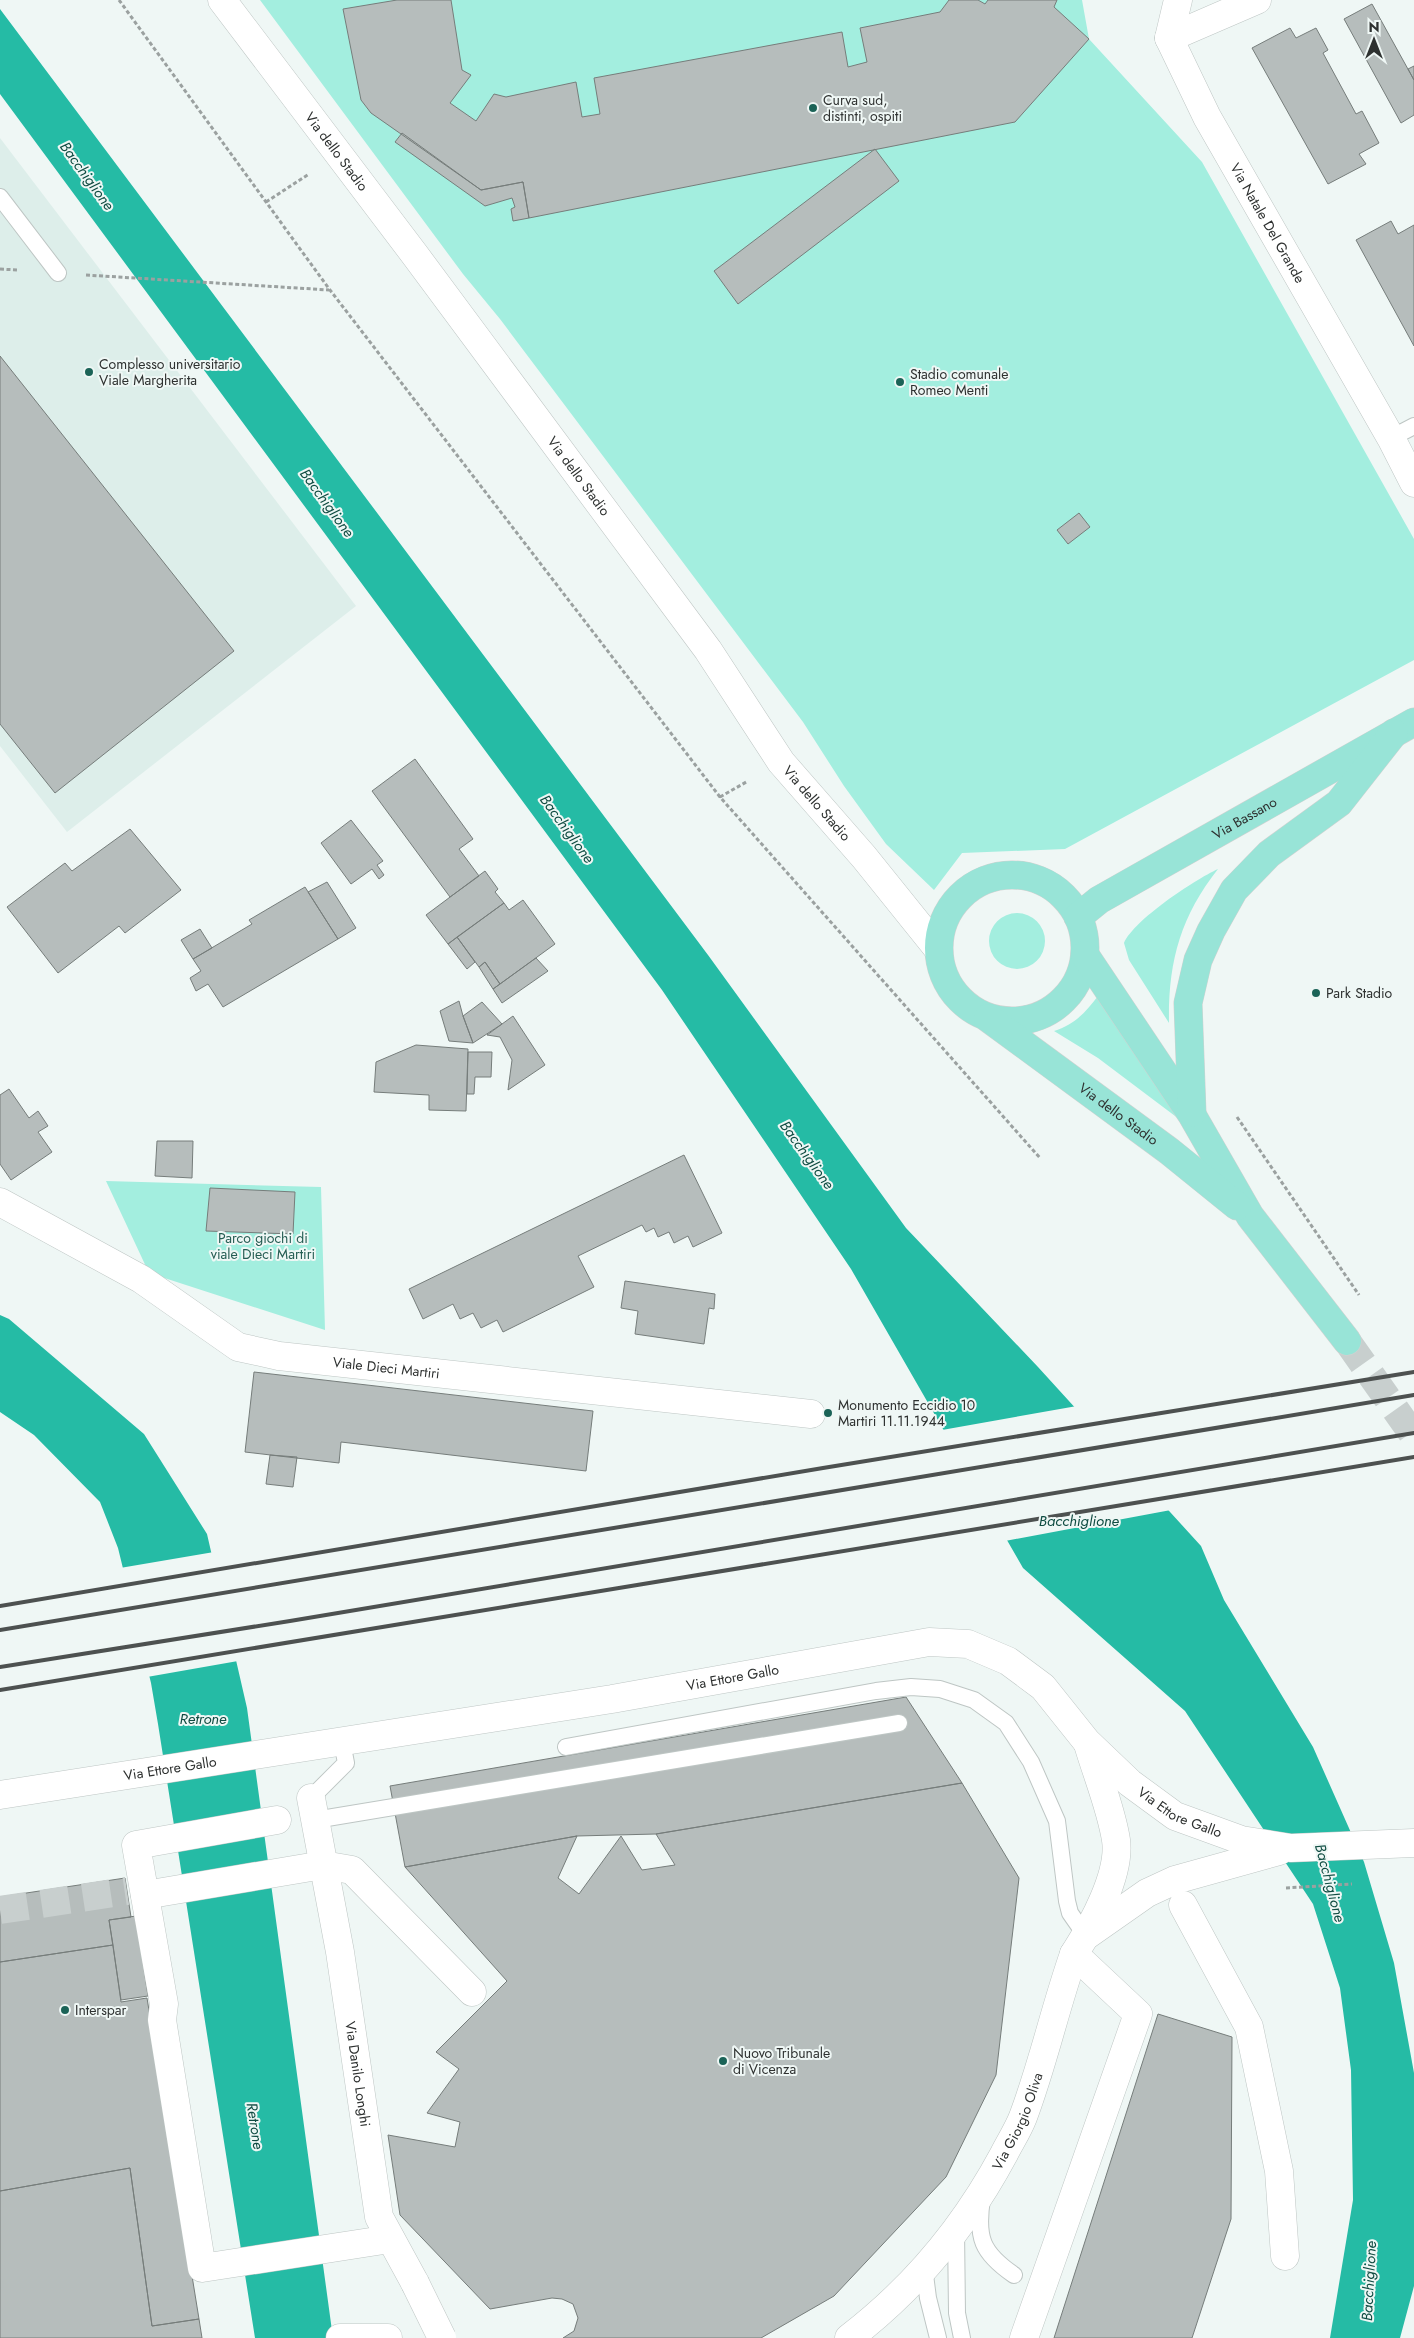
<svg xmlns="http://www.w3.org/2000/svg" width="1414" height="2338" font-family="Jost,sans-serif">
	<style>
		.built { fill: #ddeeea }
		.green { fill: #a3eedf }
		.water { fill: #25bba5 }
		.pier { fill: #eff7f5 }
		.building { fill: #b6bdbc; stroke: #767d7b }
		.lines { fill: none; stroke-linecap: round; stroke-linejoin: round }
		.street-tunnel { stroke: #c8cfce; stroke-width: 28; stroke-dasharray: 28 14; stroke-linecap: butt }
		.primary-tunnel { stroke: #c8cfce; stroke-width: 28; stroke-dasharray: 28 14; stroke-linecap: butt }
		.lane-casing { stroke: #bec6c4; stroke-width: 18 }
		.street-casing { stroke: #bec6c4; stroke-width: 29 }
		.secondary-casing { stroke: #bec6c4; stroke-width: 29 }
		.primary-casing { stroke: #d1d2d1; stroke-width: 29 }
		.path { stroke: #9ba1a0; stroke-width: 3; stroke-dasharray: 4 2.5; stroke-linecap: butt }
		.lane { stroke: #fff; stroke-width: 16 }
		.street { stroke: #fff; stroke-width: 28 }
		.secondary { stroke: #fff; stroke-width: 28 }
		.primary { stroke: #98e4d7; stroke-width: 28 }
		.rail { stroke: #4d5150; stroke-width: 4 }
		.street-bridge-casing { stroke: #bec6c4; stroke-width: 29; stroke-linecap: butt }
		.street-bridge { stroke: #fff; stroke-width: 28 }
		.poi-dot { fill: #1b6357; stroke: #eff7f5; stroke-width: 2 }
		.labels { text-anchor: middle; stroke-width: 4; stroke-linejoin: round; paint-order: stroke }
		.poi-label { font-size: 14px; fill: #2e3130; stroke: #eff7f5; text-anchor: start }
		.street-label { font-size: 14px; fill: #2e3130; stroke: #eff7f5 }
		.park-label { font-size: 14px; fill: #255d53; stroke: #eff7f5 }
		.water-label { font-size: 15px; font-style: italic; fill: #104c42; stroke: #eff7f5 }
	</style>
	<rect width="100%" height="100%" fill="#eff7f5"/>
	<path class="built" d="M0,138L356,606L67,832L0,746Z"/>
	<path class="green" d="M260,0H1082L1089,39L1202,162L1414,539V660L1065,849L962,853L934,890L886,844L844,786L803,722L500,319L463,274Z
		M1218,869C1180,917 1168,963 1169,1023L1129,960L1124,943C1134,920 1194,880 1218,869Z
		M989 941a28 28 0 1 1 56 0a28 28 0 1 1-56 0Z
		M1098,996L1179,1119L1098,1058L1054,1031C1074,1025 1086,1012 1098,996Z
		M106,1181L321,1187L325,1330L149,1273Z"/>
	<path class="water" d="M0,9L708,955L906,1228L1038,1367L1201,1546L1224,1600L1313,1747L1364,1862L1394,1963L1414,2073V2286L1400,2338H1330L1353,2200L1351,2070L1340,1988L1313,1904L1185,1711L1023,1568L851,1269L662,990L0,94Z
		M0,1315L9,1319L144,1434L207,1534L247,1708L333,2338H255L158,1724L151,1683L118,1548L100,1502L34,1435L0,1412Z"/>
	<path class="pier" d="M1077,1406L1171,1510L1005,1541L942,1430Z
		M214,1552L238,1661L147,1677L120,1568Z"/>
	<path class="building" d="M397,0H451L462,70L471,75L450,103L476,121L494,94L506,97L576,82L582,117L600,114L594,78L842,32L848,67L867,62L860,28L940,12L949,0H978L985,4L988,0H1057L1054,7L1089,39L1015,122L529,218L523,182L481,190L371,113L361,100L343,9Z
		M1372,4L1414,80V115L1401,123L1344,19Z
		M1290,28L1296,38L1316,28L1328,50L1323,53L1356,114L1362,111L1379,143L1359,154L1366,164L1328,184L1252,48Z
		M1414,66V80L1408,69Z
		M402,133L481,190L523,182L529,218L513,221L511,209L515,207L512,198L485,206L395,142Z
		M875,149L899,181L738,304L714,271Z
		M1391,221L1398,234L1414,225V346L1356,240Z
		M0,356L234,651L55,793L0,724Z
		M1079,513L1090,527L1068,544L1057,530Z
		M415,759L473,839L459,849L479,876L450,897L372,791Z
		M351,820L383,861L377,865L384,875L379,879L372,869L351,884L321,843Z
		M130,829L181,890L125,933L119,926L58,973L7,907L65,863L72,871Z
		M485,871L498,889L495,892L504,903L448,944L426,915Z
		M327,882L356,928L338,939L308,892Z
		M305,887L338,939L223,1007L208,984L196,991L190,978L201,971L193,959L252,924L249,920Z
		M523,900L555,944L500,984L485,962L479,967L457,937L504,903L509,910Z
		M200,929L212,948L193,959L181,940Z
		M457,937L475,962L467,969L448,944Z
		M536,958L548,971L502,1003L493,989Z
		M485,962L500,984L493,989L479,967Z
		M459,1001L463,1016L473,1043L449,1041L440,1011Z
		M482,1002L502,1024L473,1043L463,1016Z
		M513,1016L545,1065L508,1090L512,1060L500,1037L487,1035Z
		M416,1045L468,1049L466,1111L429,1110V1095L374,1092L376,1062Z
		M468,1052H492L491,1077H475L474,1094H467Z
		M9,1089L29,1118L38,1111L48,1126L38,1132L52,1152L11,1180L0,1164V1095Z
		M157,1141H193L192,1178L155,1176Z
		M684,1155L722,1233L693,1247L688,1236L674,1243L669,1232L658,1237L654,1228L646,1232L642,1225L578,1256L594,1287L503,1332L497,1320L481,1328L473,1313L460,1319L453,1304L423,1319L409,1289Z
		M210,1188L295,1192L293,1234L206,1231Z
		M625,1281L715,1294L714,1309L709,1308L704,1344L635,1334L638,1311L621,1308Z
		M254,1372L593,1411L586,1471L341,1442L339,1463L245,1452Z
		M270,1455L297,1457L293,1487L266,1484Z
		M906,1697L962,1783L656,1834L577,1836L405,1867L390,1786Z
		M962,1783L1019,1878L996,2075L946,2177L834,2296L761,2338H563L574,2331L578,2318L573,2304L562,2299L552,2298L490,2309L400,2215L388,2135L455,2147L460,2122L427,2113L459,2069L436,2052L507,1981L405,1867L577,1836L558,1878L579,1894L621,1836L642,1870L675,1865L656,1834Z
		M125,1878L131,1917L109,1920L113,1945L0,1962V1897Z
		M136,1916L148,1996L121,2000L109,1920Z
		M113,1945L121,2002L147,1998L199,2319L152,2326L130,2168L0,2191V1962Z
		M1158,2014L1232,2037L1231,2219L1192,2338H1054Z
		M130,2168L152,2326L199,2319L202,2338H0V2191Z"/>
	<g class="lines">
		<path class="street-tunnel" d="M0,1910L127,1891"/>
		<path class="primary-tunnel" d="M1347,1341L1414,1436"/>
		<defs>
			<path id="lane" d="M0,197L58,273
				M1391,438L1414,426
				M566,1747L876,1691L911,1687L940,1689L974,1700L1006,1723L1031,1762L1057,1821L1067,1901L1070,1913L1086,1936
				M311,1798L346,1763L342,1742
				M315,1820L899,1723
				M982,2199C976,2238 982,2253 1014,2275
				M956,2230L957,2313L962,2338
				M924,2267L928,2298L938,2338"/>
			<g id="street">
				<path id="s1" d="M1178,0L1169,38L1207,117L1391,438L1414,483"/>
				<path d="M1169,38L1257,0"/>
				<path id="s2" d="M0,1202L141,1279L238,1347L279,1356L811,1414"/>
				<path id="s3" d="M311,1798L340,1952L379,2217L415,2283"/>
				<path d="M277,1820L136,1845L164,2004L162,2020L202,2268L390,2239"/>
				<path d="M145,1895L323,1865L352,1870L472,1992"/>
				<path d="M1183,1905L1249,2027L1279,2171L1285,2256"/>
				<path d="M1024,2338L1138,2014L1074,1954"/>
			</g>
			<g id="secondary">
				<path id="s4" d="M222,0L415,255L708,650L781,762L864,857L938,949"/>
				<path id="s5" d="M0,1795L612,1699L929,1642L968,1644L1008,1661L1043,1687L1087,1742L1130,1783L1175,1816L1241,1840L1291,1848L1414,1843"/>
				<path d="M1087,1935L1147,1893L1175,1880L1279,1851"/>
				<path d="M340,2338H388"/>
				<path id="s6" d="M849,2338C913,2289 966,2225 1004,2154C1010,2142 1018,2130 1023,2117C1043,2064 1055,2008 1074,1954C1092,1926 1121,1874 1116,1840C1111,1808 1097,1775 1088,1744"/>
			</g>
			<g id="primary">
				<circle cx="1012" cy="948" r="73"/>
				<path id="s7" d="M1078,917L1099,900L1414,722"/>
				<path d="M1085,955L1192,1115L1250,1216L1347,1341"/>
				<path id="s8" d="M988,1018L1169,1151L1237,1206"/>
				<path d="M1192,1113L1188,1003L1198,960L1211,931L1234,890L1269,854L1339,803L1394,733"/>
			</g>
		</defs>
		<use href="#lane" class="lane-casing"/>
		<use href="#street" class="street-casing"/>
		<use href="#secondary" class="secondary-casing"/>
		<use href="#primary" class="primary-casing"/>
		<path class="path" d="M119,0L330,290L720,797L1040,1158
			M266,202L309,174
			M0,269L17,270
			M86,275L329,290
			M720,797L748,781
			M1237,1117L1359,1295
			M1286,1888L1352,1884"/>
		<use href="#lane" class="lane"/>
		<use href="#street" class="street"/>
		<use href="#secondary" class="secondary"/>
		<use href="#primary" class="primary"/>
		<path class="rail" d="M0,1606L823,1468L1414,1372
			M0,1630L1414,1395
			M0,1667L290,1621L1414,1433
			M0,1690L1414,1457"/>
		<defs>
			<path id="street-bridge" d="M415,2283L442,2338"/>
		</defs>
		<use href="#street-bridge" class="street-bridge-casing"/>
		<use href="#street-bridge" class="street-bridge"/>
	</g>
	<g class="poi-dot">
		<circle cx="813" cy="108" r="5"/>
		<circle cx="89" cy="372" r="5"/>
		<circle cx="900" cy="382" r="5"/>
		<circle cx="1316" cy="993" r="5"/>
		<circle cx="828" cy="1413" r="5"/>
		<circle cx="65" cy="2010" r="5"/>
		<circle cx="723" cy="2061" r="5"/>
	</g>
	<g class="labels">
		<g class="poi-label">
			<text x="823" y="105">Curva sud,<tspan x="823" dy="16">distinti, ospiti</tspan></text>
			<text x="99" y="369">Complesso universitario<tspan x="99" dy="16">Viale Margherita</tspan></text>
			<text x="910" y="379">Stadio comunale<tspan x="910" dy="16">Romeo Menti</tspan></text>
			<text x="1326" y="998">Park Stadio</text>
			<text x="838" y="1410">Monumento Eccidio 10<tspan x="838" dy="16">Martiri 11.11.1944</tspan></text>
			<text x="75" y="2015">Interspar</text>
			<text x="733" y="2058">Nuovo Tribunale<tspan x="733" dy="16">di Vicenza</tspan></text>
		</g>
		<g class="street-label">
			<text dy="5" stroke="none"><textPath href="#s4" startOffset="190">Via dello Stadio</textPath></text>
			<text dy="5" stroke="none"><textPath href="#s1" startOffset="249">Via Natale Del Grande</textPath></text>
			<text dy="5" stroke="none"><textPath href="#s4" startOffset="595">Via dello Stadio</textPath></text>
			<text dy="5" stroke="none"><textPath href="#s4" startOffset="1000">Via dello Stadio</textPath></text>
			<text dy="5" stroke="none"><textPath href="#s7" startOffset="194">Via Bassano</textPath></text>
			<text dy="5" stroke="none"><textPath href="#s8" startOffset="162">Via dello Stadio</textPath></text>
			<text dy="5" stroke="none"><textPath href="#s2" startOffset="429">Viale Dieci Martiri</textPath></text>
			<text dy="5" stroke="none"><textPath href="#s5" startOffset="742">Via Ettore Gallo</textPath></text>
			<text dy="5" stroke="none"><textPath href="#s5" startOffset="172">Via Ettore Gallo</textPath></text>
			<text dy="5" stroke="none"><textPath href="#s5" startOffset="1256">Via Ettore Gallo</textPath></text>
			<text dy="5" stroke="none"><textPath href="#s3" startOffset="280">Via Danilo Longhi</textPath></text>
			<text dy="5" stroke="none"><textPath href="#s6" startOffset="278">Via Giorgio Oliva</textPath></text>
		</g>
		<g class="park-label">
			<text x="263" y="1243">Parco giochi di<tspan x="263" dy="16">viale Dieci Martiri</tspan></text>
		</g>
		<g class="water-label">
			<text transform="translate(87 176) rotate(54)" y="5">Bacchiglione</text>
			<text transform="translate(327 503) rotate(54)" y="5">Bacchiglione</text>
			<text transform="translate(567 829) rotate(54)" y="5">Bacchiglione</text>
			<text transform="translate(807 1155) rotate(54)" y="5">Bacchiglione</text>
			<text x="1079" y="1526">Bacchiglione</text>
			<text x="203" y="1724">Retrone</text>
			<text transform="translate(1330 1883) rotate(75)" y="5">Bacchiglione</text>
			<text transform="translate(255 2126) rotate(81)" y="5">Retrone</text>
			<text transform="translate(1369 2281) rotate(-87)" y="5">Bacchiglione</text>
		</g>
	</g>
	<g transform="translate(1374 40)" stroke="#eff7f5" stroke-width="4" paint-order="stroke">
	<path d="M0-4L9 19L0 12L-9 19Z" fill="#2e3130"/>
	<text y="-8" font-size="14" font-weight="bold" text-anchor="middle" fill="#2e3130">N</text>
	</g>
</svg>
